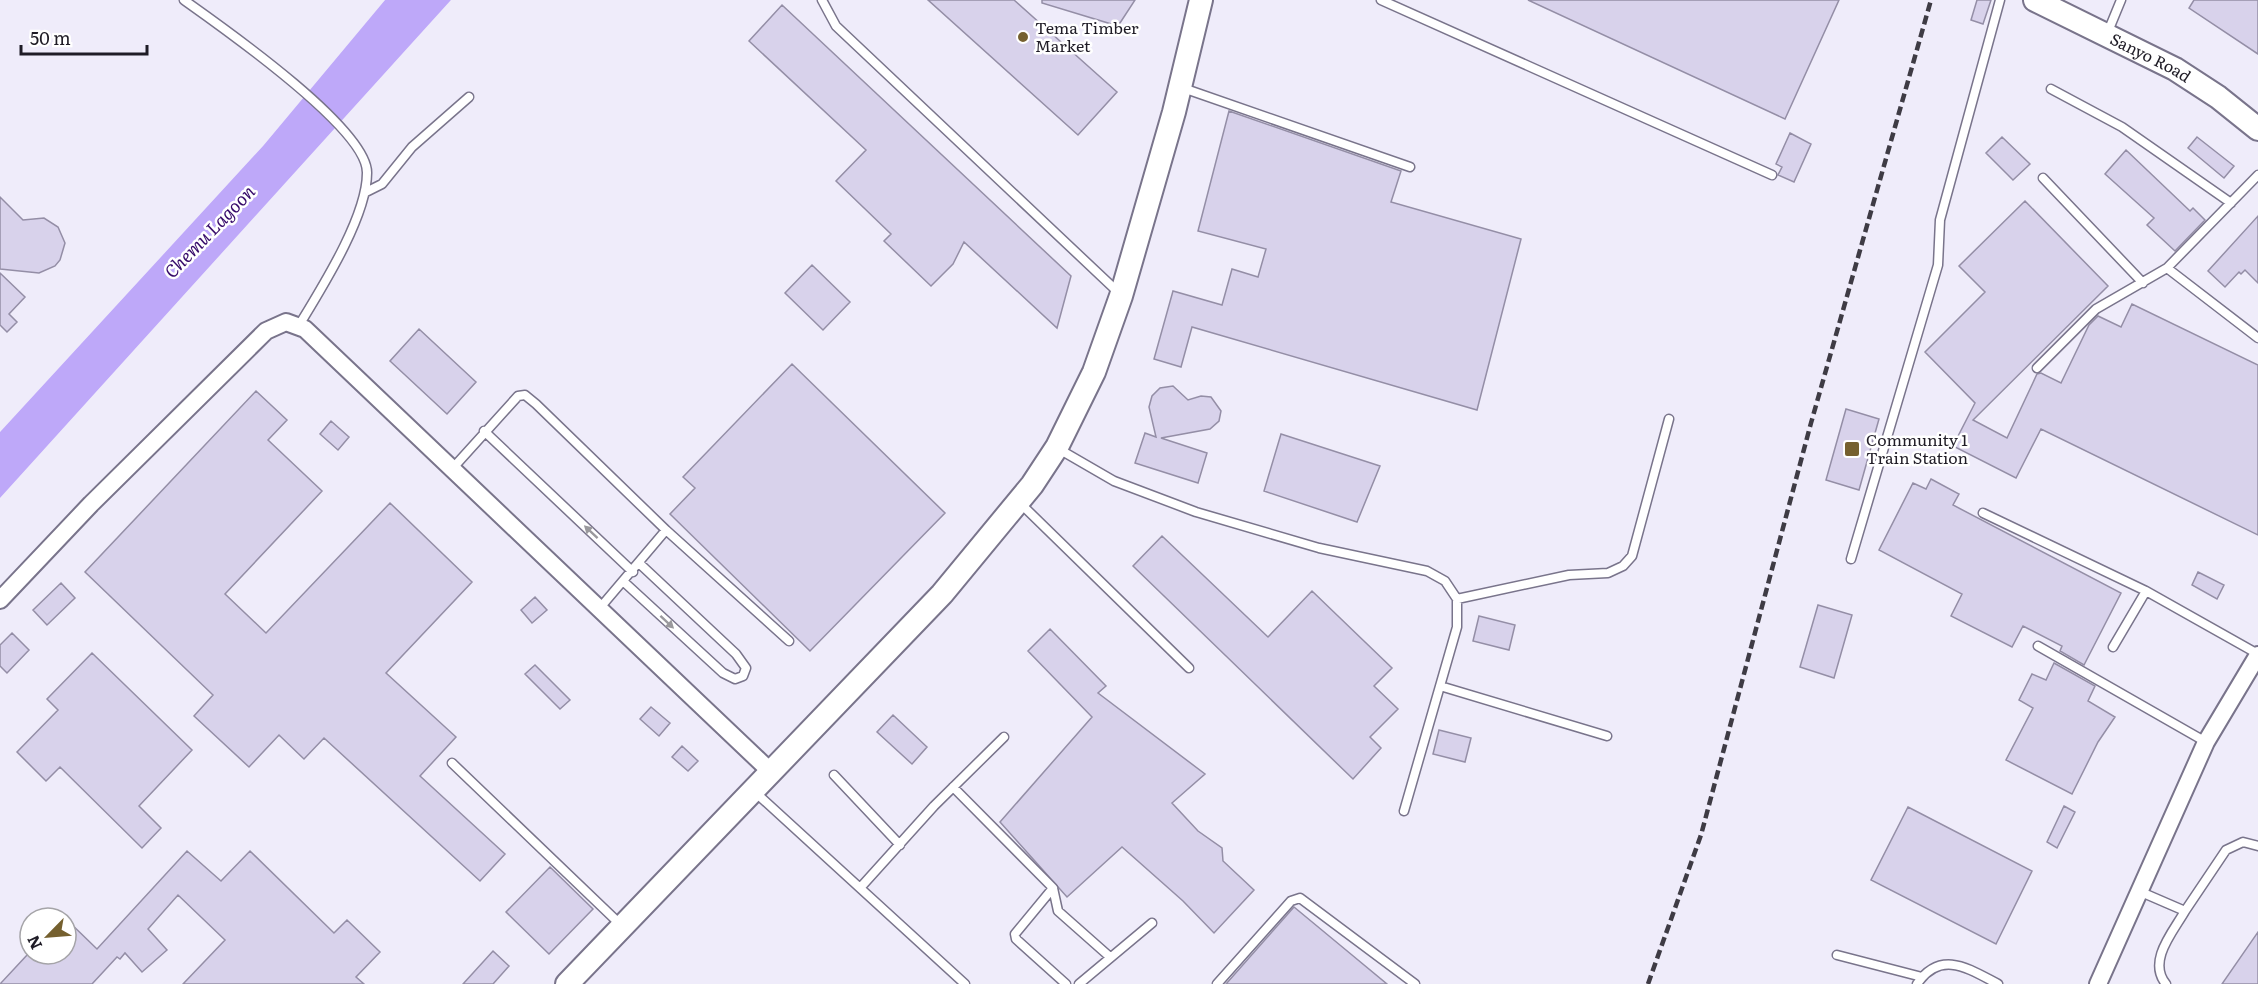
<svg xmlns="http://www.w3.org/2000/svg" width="2258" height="984" font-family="Literata,serif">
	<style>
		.built { fill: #efecfa; fill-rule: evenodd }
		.water { fill: #bea8f9 }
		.building { fill: #d8d2eb; stroke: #948ea6; stroke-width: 1.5 }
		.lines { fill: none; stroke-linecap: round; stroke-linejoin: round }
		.lane-casing { stroke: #79748b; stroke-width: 11 }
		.street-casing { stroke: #79748b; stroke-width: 20 }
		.secondary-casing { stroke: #79748b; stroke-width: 26 }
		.lane { stroke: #fff; stroke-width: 8 }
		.street { stroke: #fff; stroke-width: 16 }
		.secondary { stroke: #fff; stroke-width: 22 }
		.rail { stroke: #3e3b44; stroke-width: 4.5; stroke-dasharray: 9 4.5; stroke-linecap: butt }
		.oneway { fill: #9a999d }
		.poi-dot { fill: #75602f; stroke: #fff; stroke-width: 2 }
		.labels { text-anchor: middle; stroke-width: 5; stroke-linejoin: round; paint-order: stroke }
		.poi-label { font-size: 16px; fill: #1f1c26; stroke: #fff; text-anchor: start }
		.street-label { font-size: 16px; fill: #1f1c26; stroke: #fff }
		.water-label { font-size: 18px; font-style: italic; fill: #360a6a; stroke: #fff }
	</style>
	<rect width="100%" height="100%" fill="#fbfaff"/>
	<path class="built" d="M0,0H385L263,146L0,432Z
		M451,0H2258V984H0V498ZM30,918H66V954H30Z"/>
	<path class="water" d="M385,0H451L0,498V432L263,146Z"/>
	<path class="building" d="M928,0H1014L1117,92L1078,135Z
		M1042,0H1135L1118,26L1042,3Z
		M1528,0H1839L1785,119Z
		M1977,0H1991L1983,24L1971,20Z
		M2194,0H2258V54L2189,8Z
		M782,5L1071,276L1057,328L964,242L953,264L931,286L884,241L891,234L836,181L866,150L749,41Z
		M1229,111L1401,171L1391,202L1521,239L1477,410L1192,327L1181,367L1154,359L1173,291L1222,305L1232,269L1258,277L1266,249L1198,231Z
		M1790,133L1811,144L1794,182L1778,175L1782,167L1776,164Z
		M2002,137L2030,164L2013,180L1986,153Z
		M2197,137L2234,166L2224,178L2188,148Z
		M2126,150L2190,211L2193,208L2205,220L2175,251L2147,225L2154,218L2105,174Z
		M0,197L23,220L44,218L58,227L65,243L60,260L55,266L39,273L0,269Z
		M2025,201L2108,286L1973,420L2007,438L2037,374L2041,373L2061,383L2089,325L2098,316L2121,327L2132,304L2258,365V535L2041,429L2016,478L1953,446L1975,403L1925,352L1985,292L1959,266Z
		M2258,216V283L2245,270L2241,274L2239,272L2225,287L2208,271Z
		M812,265L850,302L823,330L785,293Z
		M0,273L25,297L9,314L17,322L7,332L0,325Z
		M419,329L476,382L447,414L390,361Z
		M792,364L945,513L810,651L670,514L695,488L683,477Z
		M1173,386L1188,400L1201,396L1211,397L1221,411L1219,421L1210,429L1161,438L1207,453L1198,483L1135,463L1145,433L1156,437L1149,407L1152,396L1160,388Z
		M256,391L287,420L268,440L322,491L225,594L266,633L390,503L472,582L386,673L456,737L420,776L505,854L480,881L324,738L304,759L279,735L249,767L194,716L213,695L85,572Z
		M1846,409L1879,419L1859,490L1826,480Z
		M331,421L349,437L338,450L320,434Z
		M1281,434L1380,466L1357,522L1264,491Z
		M1931,479L1959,494L1953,505L2121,593L2084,665L2060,651L2062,646L2023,626L2012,647L1951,616L1962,594L1879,550L1913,483L1926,489Z
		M1162,536L1268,637L1312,591L1392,668L1374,686L1398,709L1370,737L1381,748L1353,779L1133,566Z
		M2198,572L2224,585L2217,599L2192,585Z
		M61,583L75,598L47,625L33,610Z
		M535,597L547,610L532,623L521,610Z
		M1818,605L1852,615L1834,678L1800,667Z
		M1479,616L1515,625L1509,650L1473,641Z
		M1050,629L1106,686L1098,693L1205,774L1172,803L1198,831L1222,848L1223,861L1254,890L1214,933L1183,901L1122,847L1067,897L1000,822L1092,717L1028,651Z
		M12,633L29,650L7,673L0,666V645Z
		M92,653L192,750L139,806L161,828L142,848L60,767L46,781L17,752L58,710L47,699Z
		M2054,663L2095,686L2088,701L2115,717L2098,742L2072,794L2006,760L2033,708L2019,700L2032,674L2046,680Z
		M535,665L570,700L560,709L525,674Z
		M651,707L670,723L659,736L640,719Z
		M893,715L927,747L912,764L877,732Z
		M1439,730L1471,738L1465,762L1433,754Z
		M682,746L698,761L688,771L672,757Z
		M2064,806L2075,812L2057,848L2047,842Z
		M1908,807L2032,871L1996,944L1871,880Z
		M187,851L221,881L250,851L334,933L347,920L380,952L356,977L364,984H183L225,940L178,895L148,929L167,950L142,972L125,953L120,959L117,957L92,984H0L28,954H66V919L97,949Z
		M550,867L593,909L549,954L506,912Z
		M1294,907L1352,955L1387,984H1226Z
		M2258,932V984H2222Z
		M493,951L509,966L493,984H463Z"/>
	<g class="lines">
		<defs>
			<path id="lane" d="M184,0C222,27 368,129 367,173C367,217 321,289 298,327
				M822,0L836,26L1119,293
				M1381,0L1772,175
				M2107,34L2121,0
				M1180,87L1410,167
				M2051,89L2122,127L2231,203
				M2043,178L2143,283
				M366,192L382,184L412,147L469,97
				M2167,268L2258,338
				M2037,368L2096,309L2167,268L2258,175
				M484,431L633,572
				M1057,448L1114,481L1196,512L1319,548L1427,571L1445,581L1457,599V627L1404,811
				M452,469L518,396L525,395L536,404L666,530L599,609
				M1020,503L1189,668
				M1983,513L2146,591L2258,654
				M666,530L789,641
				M1851,559L1938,265L1940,220L2000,0
				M624,582L723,673L735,679L743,676L746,668L736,654L640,564
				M1457,599L1569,575L1608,573L1623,566L1632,556L1669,419
				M2038,646L2206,742
				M2113,647L2146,591
				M1440,686L1607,736
				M452,763L622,926
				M834,775L900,845
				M953,787L1053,888L1058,911L1110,957
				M755,792L965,984
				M860,888L934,806L1004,737
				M1053,888L1015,934L1016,939L1066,984
				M2141,892L2185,911L2226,850L2243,842L2258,846
				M1837,955L1922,977
				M1079,984L1152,923
				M1217,984L1291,901L1300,898L1415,984
				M1917,984C1941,949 1969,969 1998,984
				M2166,984C2147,961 2173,932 2185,911"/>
			<path id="street" d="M0,600L91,504L266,331L286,322L305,329L770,771
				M2098,984L2206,742L2258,655"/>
			<g id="secondary">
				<path id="s1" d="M2035,0L2175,69L2218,97L2258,129"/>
				<path d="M567,984L942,594L1032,485L1057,447L1094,372L1121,296L1174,112L1201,0"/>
			</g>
		</defs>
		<use href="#lane" class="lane-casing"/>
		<use href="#street" class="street-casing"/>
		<use href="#secondary" class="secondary-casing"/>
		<use href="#lane" class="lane"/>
		<use href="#street" class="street"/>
		<use href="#secondary" class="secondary"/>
		<path class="rail" d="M1648,984L1701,835L1811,423L1931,0"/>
	</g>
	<defs><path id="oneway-solid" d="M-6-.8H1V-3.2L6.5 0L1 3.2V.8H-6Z" transform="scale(1.5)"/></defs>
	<g class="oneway">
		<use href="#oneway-solid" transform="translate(591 532) rotate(-137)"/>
		<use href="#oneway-solid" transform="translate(667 622) rotate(43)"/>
	</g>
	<g class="poi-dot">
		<circle cx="1023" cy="37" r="6"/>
		<rect x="1844" y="441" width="16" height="16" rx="3"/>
	</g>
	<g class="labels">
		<g class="poi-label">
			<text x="1035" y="34">Tema Timber<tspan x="1035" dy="18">Market</tspan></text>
			<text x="1866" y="446">Community 1<tspan x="1866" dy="18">Train Station</tspan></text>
		</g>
		<g class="street-label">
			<text dy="6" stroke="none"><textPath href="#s1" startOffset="129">Sanyo Road</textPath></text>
		</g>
		<g class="water-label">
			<text transform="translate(210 232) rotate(-46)" y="6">Chemu Lagoon</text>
		</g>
	</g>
	<g transform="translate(48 936) rotate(245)"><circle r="28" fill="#ffffff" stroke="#a5a4a8" stroke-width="1.5"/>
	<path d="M0-4.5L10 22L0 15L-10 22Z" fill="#75602f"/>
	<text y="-9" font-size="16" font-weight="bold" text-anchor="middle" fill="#1f1c26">N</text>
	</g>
	<path d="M21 45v9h126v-9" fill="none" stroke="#1f1c26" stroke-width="3"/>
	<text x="30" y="45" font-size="18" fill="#1f1c26" stroke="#ffffff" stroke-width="4.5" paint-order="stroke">50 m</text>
</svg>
